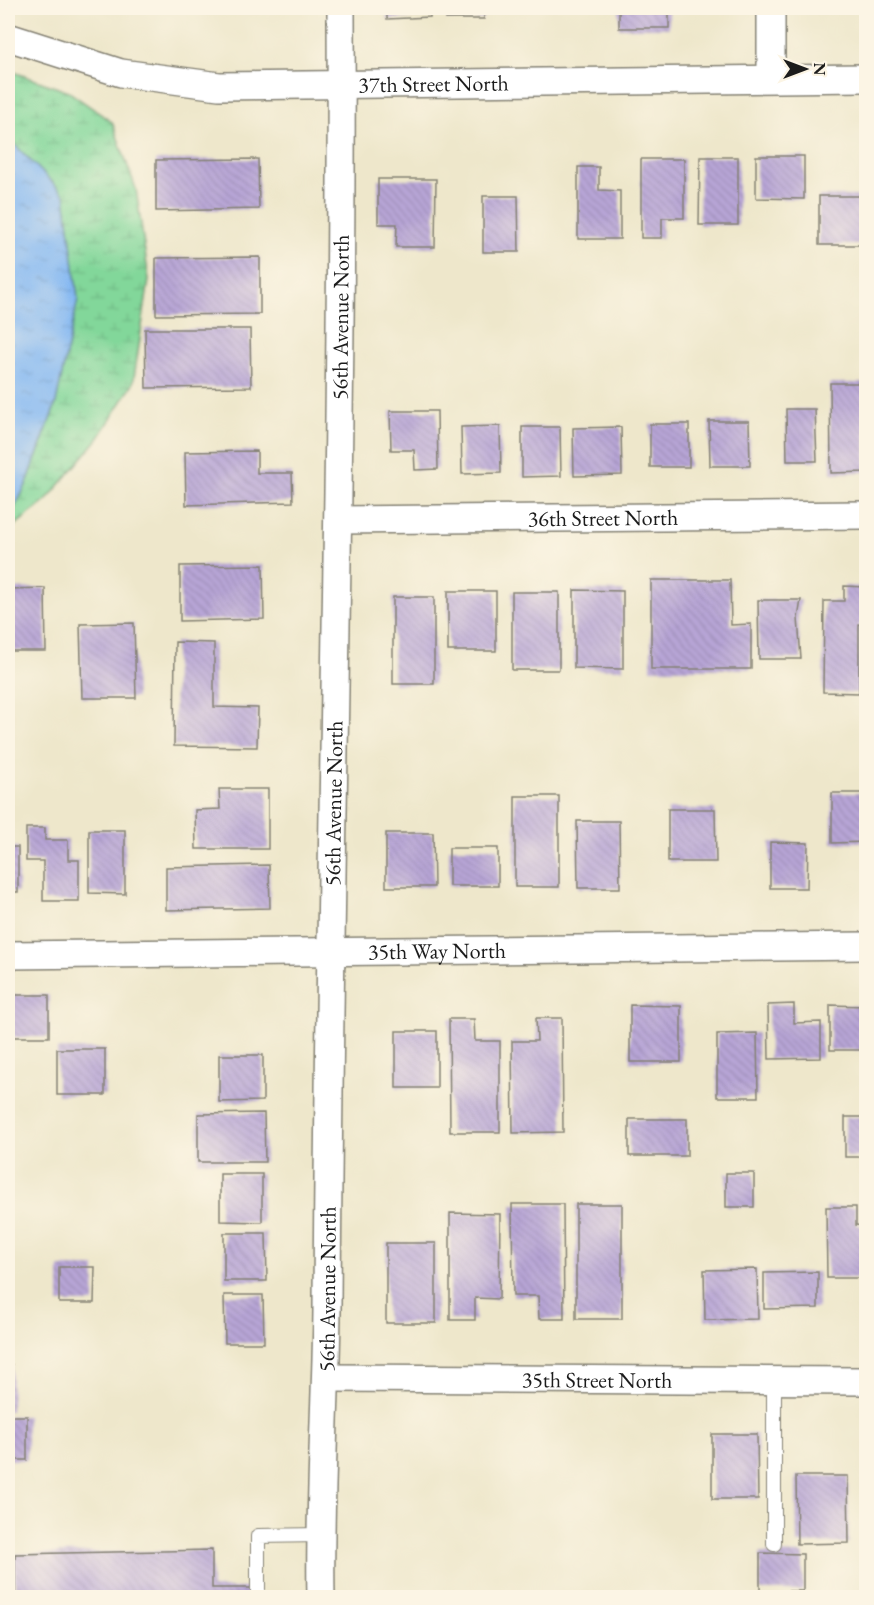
<svg xmlns="http://www.w3.org/2000/svg" width="874" height="1605" font-family="'EB Garamond',serif">
	<style>
		.wetland { fill: url(#wetland-marsh); stroke: #4f7a5b; stroke-width: 1.5 }
		.water { fill: url(#water-ripples); stroke: #506a87; stroke-width: 1.5 }
		.building { fill: url(#building-back-hatch) }
		.lines { fill: none; stroke-linecap: round; stroke-linejoin: round }
		.lane-casing { stroke: #858274; stroke-width: 16 }
		.street-casing { stroke: #858274; stroke-width: 30 }
		.lane { stroke: #fff; stroke-width: 14 }
		.street { stroke: #fff; stroke-width: 27 }
		.labels { text-anchor: middle; stroke-width: 4.5; stroke-linejoin: round; paint-order: stroke }
		.street-label { font-size: 22px; fill: #1c1c1c; stroke: #fcf5e5 }
	</style>
	<defs>
		<pattern id="wetland-marsh" width="20" height="14" patternUnits="userSpaceOnUse" patternTransform="scale(1.5)"><rect width="20" height="14" fill="#82d79a"/><path d="M1 5h8M5 5V1M11 12h8M15 12V8" fill="none" stroke="#70b884"/></pattern>
		<pattern id="water-ripples" width="26" height="14" patternUnits="userSpaceOnUse" patternTransform="scale(1.5)"><rect width="26" height="14" fill="#84b8f2"/><path d="M2 4q2-2 4 0t4 0M15 11q2-2 4 0t4 0" fill="none" stroke="#719ecf"/></pattern>
		<pattern id="building-back-hatch" width="6" height="6" patternUnits="userSpaceOnUse" patternTransform="scale(1.5)"><rect width="6" height="6" fill="#b7a5d6"/><path d="M-1 5l2 2M0 0l6 6M5-1l2 2" fill="none" stroke="#9d8db7"/></pattern>
	</defs>
	<rect width="100%" height="100%" fill="#fcf5e5"/>
	<filter id="ink" filterUnits="userSpaceOnUse"><feTurbulence type="fractalNoise" baseFrequency=".0167" numOctaves="2"/><feDisplacementMap in="SourceGraphic" scale="12" xChannelSelector="R" yChannelSelector="G"/><feConvolveMatrix kernelMatrix="1 2 1 2 8 2 1 2 1" color-interpolation-filters="sRGB"/></filter>
	<filter id="wash" filterUnits="userSpaceOnUse"><feTurbulence type="fractalNoise" baseFrequency=".008" numOctaves="4" result="noise"/><feDisplacementMap in="SourceGraphic" scale="24" xChannelSelector="R" yChannelSelector="G"/><feGaussianBlur stdDeviation="1.35" result="paint"/><feColorMatrix in="noise" values="0 0 0 0 0 0 0 0 0 0 0 0 0 0 0 0 0 1.4 0 .05"/><feComposite in="paint" operator="in"/></filter>
	<g filter="url(#wash)">
		<rect width="100%" height="100%" fill="#eee7cb"/>
		<path class="wetland" d="M8,70L69,92L112,122L136,189L149,280L133,384L98,439L46,501L8,531V521L27,483L56,403L65,196L8,138Z"/>
		<path class="water" d="M8,138L65,195L78,299L56,403L27,483L8,521Z"/>
		<g id="blocks">
			<path class="building" d="M387,8H430V17L387,19Z
				M446,8H484V19H446Z
				M619,8H669V28H619Z
				M756,156H804V199L756,198Z
				M700,157H738V225H699Z
				M258,159L259,209L156,211V160Z
				M641,159H684V218H662V238H641Z
				M578,167H599V190L620,191V239H578Z
				M378,179H436L435,247H396L397,224H378Z
				M483,196H518L519,252H483Z
				M819,196H861V245H819Z
				M260,257V314L156,315V258Z
				M145,329H250L251,387L146,388Z
				M830,383H866V472L831,473Z
				M786,409H815L817,461H787Z
				M390,411H437L438,469L415,470L414,450H391Z
				M709,421H749L750,466H710Z
				M650,424H689V467H650Z
				M500,426L501,473L462,474L461,427Z
				M522,427H560L561,476L522,477Z
				M621,427L622,475L574,476L573,428Z
				M257,451V473H292L293,502L186,505L185,452Z
				M263,565L264,619L180,621V566Z
				M651,580H730L731,625L751,624V669H651Z
				M844,586L866,587V624H859V693L823,692L824,601H844Z
				M45,588L46,651H8V589Z
				M574,590L623,591V669L574,668Z
				M448,591H496V651H448Z
				M512,592H559V670H512Z
				M393,597H434V684H393Z
				M758,600H801L798,618L801,659H759Z
				M134,623L136,698H82L80,624Z
				M175,642L214,643V707L258,708L257,747L174,746Z
				M219,789H268V849H196L195,810L220,809Z
				M832,793H866V842L832,843Z
				M515,796H559V887H515Z
				M668,809H715L716,862H668Z
				M577,821H619L620,888H578Z
				M26,828H45V840H68V860H79V901H43V861H26Z
				M89,830H125V894L89,893Z
				M386,833H433L434,887H386Z
				M770,842L808,843L807,888H770Z
				M8,847H18V892H8Z
				M449,848H498V886H449Z
				M269,865L270,908L166,910V867Z
				M8,995H49V1037H8Z
				M794,1004V1023L821,1022V1058L769,1059L768,1005Z
				M630,1005L681,1006V1062H630Z
				M830,1005L866,1006V1050H830Z
				M536,1018H562L563,1132L513,1133L512,1041H537Z
				M449,1019H474L475,1041H500V1132H450Z
				M396,1031H437V1088H396Z
				M757,1033L758,1097H717V1034Z
				M57,1049H105V1095H57Z
				M219,1055H263V1101L219,1102Z
				M264,1113L265,1162H198V1114Z
				M845,1117H866V1157H845Z
				M629,1119H687V1156H629Z
				M726,1173H754V1207H726Z
				M220,1174H262V1222L220,1221Z
				M512,1204H563L564,1319H539L538,1296H513Z
				M576,1204H622V1319H576Z
				M826,1207H856V1225L866,1226L864,1278H827Z
				M450,1213L500,1214L499,1299L475,1298V1320H450Z
				M224,1233H266L267,1281H224Z
				M386,1243H436V1323H386Z
				M59,1267H95L94,1303H59Z
				M757,1269L758,1319L705,1320L704,1270Z
				M818,1272V1308L764,1309V1273Z
				M224,1295H263L264,1343H225Z
				M8,1365H12L11,1411H8Z
				M8,1416H27V1460H8Z
				M712,1434H757L758,1499H712Z
				M796,1476H848L849,1543L797,1544Z
				M212,1550V1588H252V1598H15V1554Z
				M760,1553L803,1554V1591H760Z"/>
		</g>
	</g>
	<g filter="url(#ink)">
		<use href="#blocks" fill-opacity="0" stroke="#858274" stroke-width="1.5"/>
		<g class="lines">
			<defs>
				<path id="lane" d="M774,1382V1544
					M258,1598V1536L320,1535"/>
				<g id="street">
					<path d="M771,8V77"/>
					<path id="s1" d="M8,37L121,73L219,86L866,78"/>
					<path id="s2" d="M339,520L866,515"/>
					<path id="s3" d="M8,955L866,946"/>
					<path id="s4" d="M327,1378L866,1381"/>
					<path id="s5" d="M321,1598C319,1502 326,1406 327,1310C329,876 343,442 341,8"/>
				</g>
			</defs>
			<use href="#lane" class="lane-casing"/>
			<use href="#street" class="street-casing"/>
			<use href="#lane" class="lane"/>
			<use href="#street" class="street"/>
		</g>
	</g>
	<g class="labels">
		<g class="street-label">
			<text dy="8" stroke="none"><textPath href="#s1" startOffset="432">37th Street North</textPath></text>
			<text dy="8" stroke="none"><textPath href="#s5" startOffset="1281">56th Avenue North</textPath></text>
			<text dy="8" stroke="none"><textPath href="#s2" startOffset="264">36th Street North</textPath></text>
			<text dy="8" stroke="none"><textPath href="#s5" startOffset="795">56th Avenue North</textPath></text>
			<text dy="8" stroke="none"><textPath href="#s3" startOffset="429">35th Way North</textPath></text>
			<text dy="8" stroke="none"><textPath href="#s5" startOffset="309">56th Avenue North</textPath></text>
			<text dy="8" stroke="none"><textPath href="#s4" startOffset="270">35th Street North</textPath></text>
		</g>
	</g>
	<rect width="874" height="1605" fill="none" stroke="#fcf5e5" stroke-width="30"/>
	<g transform="translate(805 69) rotate(90)" stroke="#fcf5e5" stroke-width="4.5" paint-order="stroke">
	<path d="M0-4.5L10 22L0 15L-10 22Z" fill="#1c1c1c"/>
	<text y="-9" font-size="16" font-weight="bold" text-anchor="middle" fill="#1c1c1c">N</text>
	</g>
</svg>
